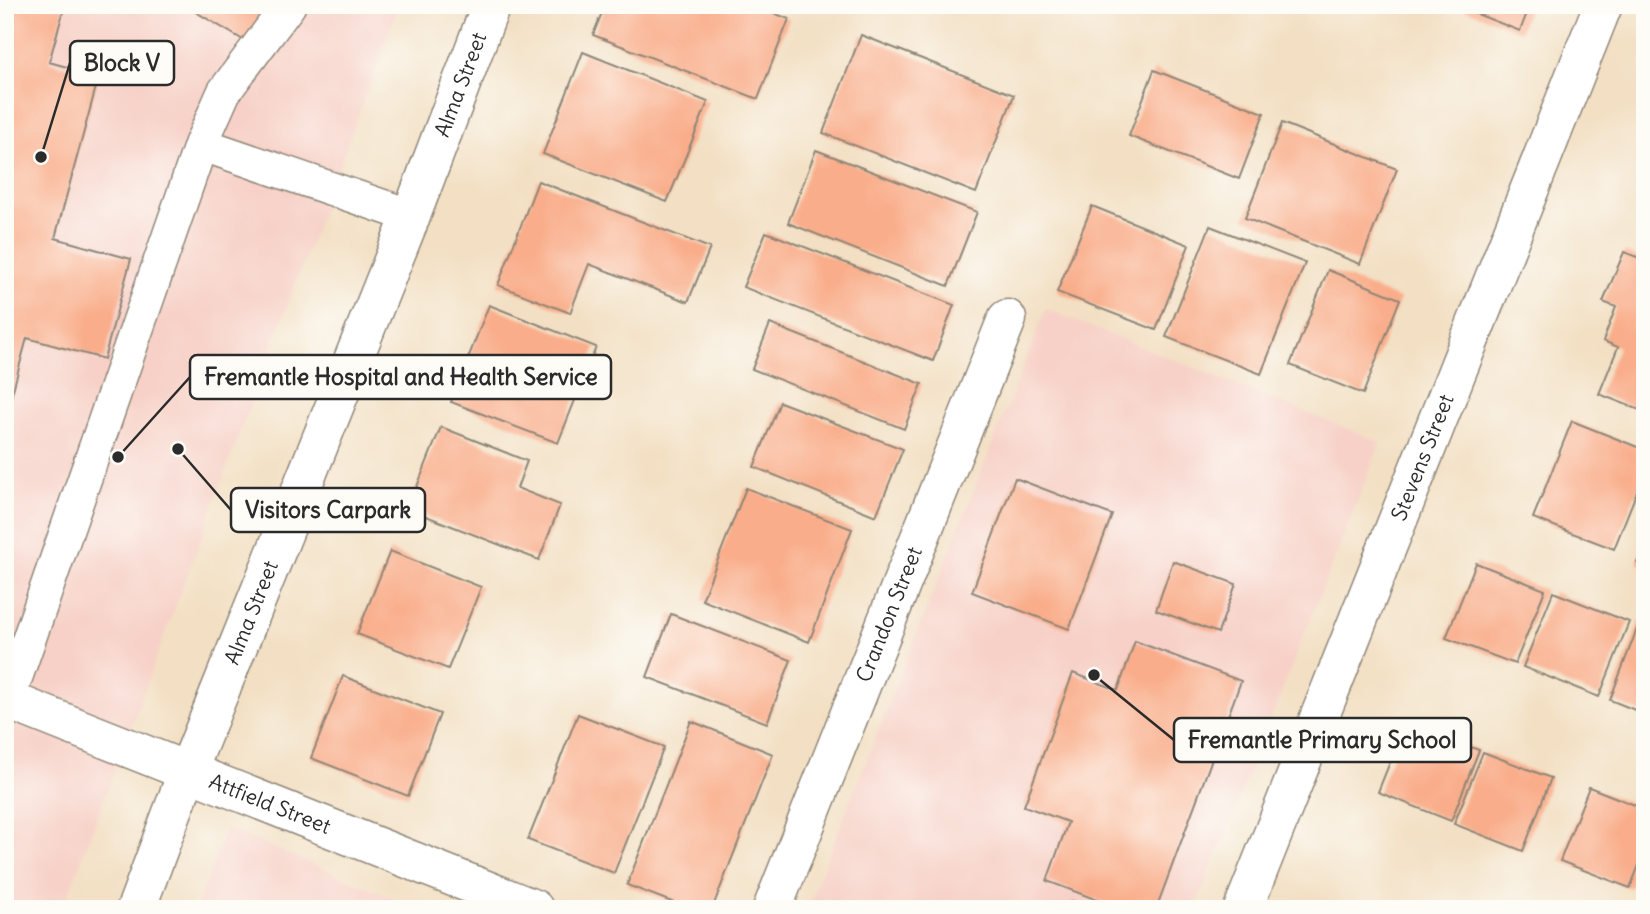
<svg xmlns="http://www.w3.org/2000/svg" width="1650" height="914" font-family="Delius,sans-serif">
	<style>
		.built { fill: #f7d1c7 }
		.building { fill: #f9ad8a }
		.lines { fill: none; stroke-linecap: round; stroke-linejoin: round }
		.lane-casing { stroke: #8f8678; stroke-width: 36 }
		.street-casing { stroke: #8f8678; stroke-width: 41 }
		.lane { stroke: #fff; stroke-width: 33 }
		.street { stroke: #fff; stroke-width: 38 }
		.labels { text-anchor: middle; stroke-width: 7; stroke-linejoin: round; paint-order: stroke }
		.street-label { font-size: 21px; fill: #2b2b2b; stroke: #fdfcf7 }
		.leader { fill: none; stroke: #2b2b2b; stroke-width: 2.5 }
		.callout-dot { fill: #2b2b2b; stroke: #fdfcf7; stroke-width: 2.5 }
		.callout { fill: #fdfcf7; stroke: #2b2b2b; stroke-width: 2.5 }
		.callout-label { font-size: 23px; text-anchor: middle; font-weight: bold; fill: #2b2b2b }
	</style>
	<rect width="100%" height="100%" fill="#fdfcf7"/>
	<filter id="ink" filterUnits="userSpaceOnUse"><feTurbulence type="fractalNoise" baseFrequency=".0143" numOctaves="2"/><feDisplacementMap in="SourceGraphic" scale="14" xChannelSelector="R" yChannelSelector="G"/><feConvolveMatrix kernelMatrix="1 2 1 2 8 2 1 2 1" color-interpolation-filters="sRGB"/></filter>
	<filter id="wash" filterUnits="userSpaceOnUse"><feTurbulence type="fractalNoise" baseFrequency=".00686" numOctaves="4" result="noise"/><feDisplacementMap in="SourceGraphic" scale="28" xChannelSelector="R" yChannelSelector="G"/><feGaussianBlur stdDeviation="1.57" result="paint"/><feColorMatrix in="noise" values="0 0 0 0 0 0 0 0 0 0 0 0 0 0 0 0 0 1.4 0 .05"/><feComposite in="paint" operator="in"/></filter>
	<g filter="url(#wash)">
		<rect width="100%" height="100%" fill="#f3e0c4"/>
		<path class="built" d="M5,5H399L63,909H5Z
			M1046,309L1381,442L1195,909H807Z
			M226,828L419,909H196Z"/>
		<g id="blocks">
			<path class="building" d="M5,5H46L64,9L49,62L99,76L55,238L131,259L104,359L27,338L6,416Z
				M184,5H273L250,44Z
				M605,5H753L789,19L758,99L593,35Z
				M1454,5H1530L1520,31Z
				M861,35L1014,95L976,193L823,133Z
				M583,52L708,102L667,202L543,154Z
				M1154,70L1264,113L1239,179L1129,136Z
				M1282,123L1397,169L1360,264L1245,218Z
				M816,150L977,212L948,286L788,223Z
				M538,181L710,248L688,302L589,264L570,313L498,285Z
				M1092,206L1189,245L1156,330L1057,292Z
				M1210,226L1305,263L1261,374L1166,337Z
				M766,232L954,305L933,361L743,287Z
				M1624,252L1645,260V412L1599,394L1618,347L1603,341L1616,307L1603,302Z
				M1328,270L1400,299L1363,394L1290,365Z
				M489,305L596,347L558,443L451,402Z
				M770,324L922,384L904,429L752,369Z
				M780,402L903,449L876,516L754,467Z
				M1572,421L1645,450V471L1614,549L1533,518Z
				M441,427L527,461L517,488L560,505L539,560L408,509Z
				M1015,478L1112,515L1069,629L972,592Z
				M746,488L852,529L809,642L702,600Z
				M1645,545V566L1637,563Z
				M390,551L481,587L448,669L357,634Z
				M1173,561L1236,584L1218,633L1156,610Z
				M1476,563L1545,590L1515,664L1446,638Z
				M1553,592L1629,622L1599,697L1523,667Z
				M671,614L791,660L767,723L647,677Z
				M1640,621L1645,623V714L1610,700Z
				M1135,641L1241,681L1156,909H1121L1047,881L1068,822L1024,806L1073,673L1118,690Z
				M343,676L440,714L408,796L311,758Z
				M578,714L664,747L614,873L528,840Z
				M691,721L773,754L712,909H690L627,885Z
				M1406,722L1479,750L1451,821L1378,792Z
				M1483,752L1551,778L1523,851L1454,824Z
				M1589,787L1645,809V850L1630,888L1560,861Z
				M1072,901L1090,909H1069Z"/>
		</g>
	</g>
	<g filter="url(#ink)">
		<use href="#blocks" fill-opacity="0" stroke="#8f8678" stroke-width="2"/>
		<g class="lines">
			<defs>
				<path id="lane" d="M201,144L411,216
					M5,708L201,144L224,92L289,5"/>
				<g id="street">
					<path id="s1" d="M5,699L534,909"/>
					<path id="s2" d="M136,909L187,773L411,216L491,5"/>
					<path id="s3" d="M772,909L1007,319"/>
					<path id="s4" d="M1243,909L1603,5"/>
				</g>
			</defs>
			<use href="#lane" class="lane-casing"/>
			<use href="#street" class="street-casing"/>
			<use href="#lane" class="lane"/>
			<use href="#street" class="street"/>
		</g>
	</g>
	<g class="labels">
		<g class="street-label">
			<text dy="7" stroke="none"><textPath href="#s2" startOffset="886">Alma Street</textPath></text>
			<text dy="7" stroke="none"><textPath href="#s4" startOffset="486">Stevens Street</textPath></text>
			<text dy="7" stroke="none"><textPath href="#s2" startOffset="318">Alma Street</textPath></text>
			<text dy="7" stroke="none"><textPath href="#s3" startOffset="317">Crandon Street</textPath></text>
			<text dy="7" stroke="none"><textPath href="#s1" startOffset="285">Attfield Street</textPath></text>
		</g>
	</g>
	<path class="leader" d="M41 157L70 63M118 457L190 377M178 449L231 510M1094 675L1174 740"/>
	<g class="callout-dot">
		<circle cx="41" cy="157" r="7"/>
		<circle cx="118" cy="457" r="7"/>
		<circle cx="178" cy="449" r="7"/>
		<circle cx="1094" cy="675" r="7"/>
	</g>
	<g class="callout">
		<rect x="70" y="41" width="104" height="44" rx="7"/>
		<rect x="190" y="355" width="421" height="44" rx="7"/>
		<rect x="231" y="488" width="194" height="44" rx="7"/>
		<rect x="1174" y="718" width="297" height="44" rx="7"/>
	</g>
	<g class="callout-label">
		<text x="122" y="71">Block V</text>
		<text x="401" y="385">Fremantle Hospital and Health Service</text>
		<text x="328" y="518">Visitors Carpark</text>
		<text x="1322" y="748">Fremantle Primary School</text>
	</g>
	<rect width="1650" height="914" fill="none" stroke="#fdfcf7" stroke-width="28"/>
</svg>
